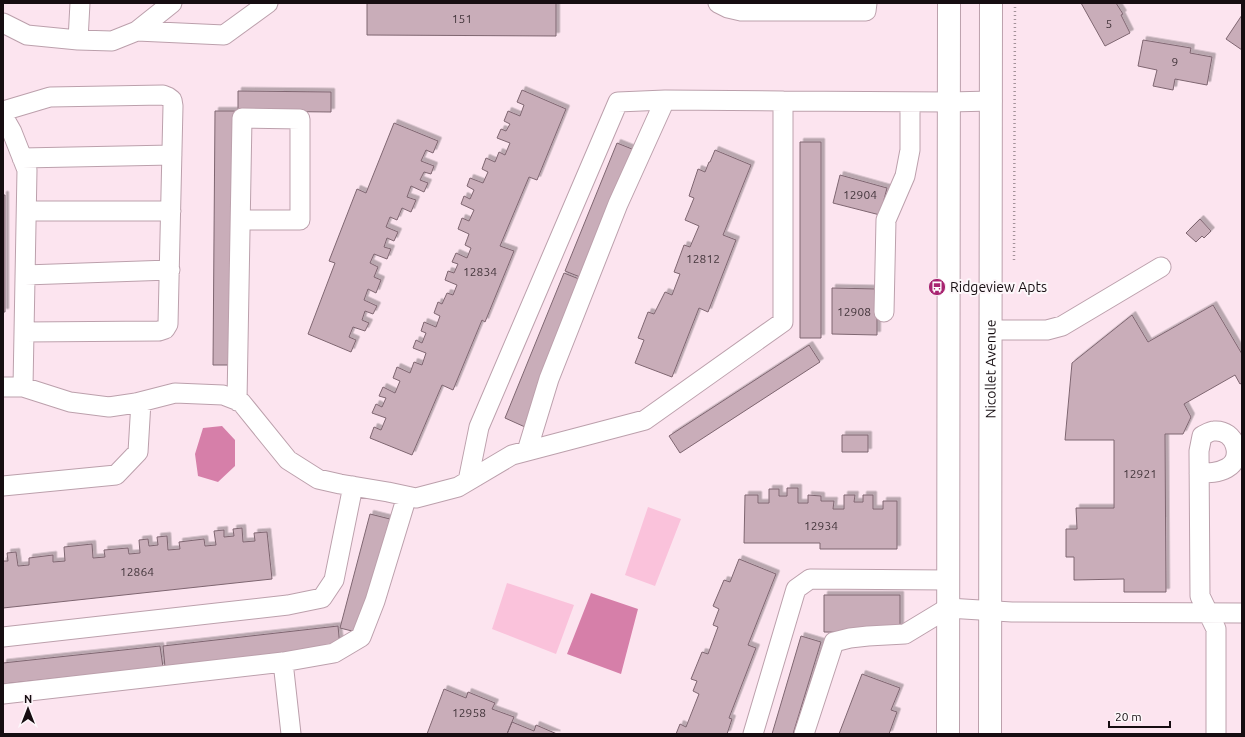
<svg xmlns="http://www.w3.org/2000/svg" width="1245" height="737" font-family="Ubuntu,sans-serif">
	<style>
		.green { fill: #fac2db }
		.water { fill: #d67fa9 }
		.building { fill: #c9adb9; stroke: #7f6671; filter: url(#shadow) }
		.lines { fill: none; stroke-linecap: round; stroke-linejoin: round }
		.minor-casing { stroke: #bca0ac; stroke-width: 21 }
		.major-casing { stroke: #bca0ac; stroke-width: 24 }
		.path { stroke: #a4929a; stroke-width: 2.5; stroke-dasharray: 1 3; stroke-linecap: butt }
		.minor { stroke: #fff; stroke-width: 19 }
		.major { stroke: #fff; stroke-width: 22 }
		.labels { text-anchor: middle; stroke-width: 4; stroke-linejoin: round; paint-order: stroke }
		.number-label { font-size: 12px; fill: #43353b }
		.poi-label { font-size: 14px; fill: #160d11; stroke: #fdf7fa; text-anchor: start }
		.street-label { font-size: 14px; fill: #160d11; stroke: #fdf7fa }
	</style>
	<defs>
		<filter id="shadow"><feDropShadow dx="3.5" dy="-3.5" stdDeviation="0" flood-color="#0004"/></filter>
	</defs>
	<rect width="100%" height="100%" fill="#fce4ef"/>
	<path class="green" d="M648,507L681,519L655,586L625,575Z
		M507,583L574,605L556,654L492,629Z"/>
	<path class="water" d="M222,426L235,440V466L218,482L198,476L195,454L203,428Z
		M591,593L638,609L621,674L567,654Z"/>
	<path class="building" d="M367,3H556V36L367,35Z
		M1081,3H1116L1123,14L1121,15L1130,33L1105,46Z
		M1242,15V50L1226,39Z
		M1143,40L1191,48L1190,53L1212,57L1207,85L1175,79L1173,90L1153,86L1157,70L1138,66Z
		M522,90L566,109L537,180L529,177L500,246L514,251L485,322L482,320L453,390L442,385L412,455L370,438L374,427L381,430L386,418L372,413L376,404L382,407L386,398L379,396L383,387L395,393L400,381L393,378L397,367L410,373L414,362L422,365L426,353L413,348L416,340L422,343L426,333L421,331L424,322L436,327L440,316L434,313L438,302L442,304L447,293L453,295L457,285L445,280L448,271L454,273L458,264L452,262L456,253L467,258L471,248L465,245L469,234L458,229L462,218L469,221L474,210L461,204L464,196L470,199L474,190L467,186L470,178L483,183L488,172L482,169L486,158L495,162L499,152L505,155L510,143L497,138L501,129L506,131L510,124L504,121L508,111L520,116L524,105L517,102Z
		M238,91L331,92V112L238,111Z
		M215,111H236L234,365H213Z
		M394,123L438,141L433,153L426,150L421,161L434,166L431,174L424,172L420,180L428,183L424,192L411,186L407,197L416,200L411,212L402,208L397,220L390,217L386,227L398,232L394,241L387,238L384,247L391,249L387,259L374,254L370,263L378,267L374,277L381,280L376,293L368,289L364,300L377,306L373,314L365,311L362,320L369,323L365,331L353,327L349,337L356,340L351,352L308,334L335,263L329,261L357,189L366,193Z
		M800,142H821V338H800Z
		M617,143L637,151L585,279L565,271Z
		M715,150L751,165L723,235L736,240L708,312L699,308L672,377L635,363L644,340L638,338L648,312L654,314L665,292L672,295L680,274L674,272L684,245L690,247L699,226L685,220L694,198L689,196L698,169L705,172L709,162H710Z
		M840,175L887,188L880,215L833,203Z
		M3,195H5V312H3Z
		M1200,219L1211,231L1204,238L1202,236L1196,242L1186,233Z
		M564,273L584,281L525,427L505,418Z
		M832,288L877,289V335L832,334Z
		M1213,305L1242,354V383L1240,384L1235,375L1184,404L1191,417L1183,434H1165L1166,592H1124V579L1074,580V557H1066V529H1077L1076,508H1114V440H1065L1072,363L1132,315L1148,342Z
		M809,345L820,362L680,453L669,436Z
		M842,435H868V452H842Z
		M787,488H798V503H808V495L821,496V501H834L833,509H844V495H855L854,502H863V495H873V509H883V501H897V549H820V543H744L745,495H758V503H769V489H779V496H787Z
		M370,514L390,519L360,633L340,628Z
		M242,528L243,542L255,541L254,533L267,532L272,579L3,608V561H8L7,553L16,552L18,566L29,565V558L53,555V562L65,561L64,547L92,544L93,558L105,557L104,550L128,548L129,554L140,553L139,540L148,539L149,546L158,545L157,537L167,536L168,550L180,549L179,542L204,539L205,546L216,545L214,531L224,530V537L234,536L233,529Z
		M739,559L776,574L748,645L756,648L729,718L732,719L727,734H676L680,724L686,727L699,694L693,691L697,681L691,679L702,652L708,654L718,627L713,625L719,609L713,606L724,580L730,582Z
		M824,595H900V633L824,632Z
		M338,626L340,647L165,667L163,646Z
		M801,636L821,642L793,734H772Z
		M160,646L163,667L3,684V663Z
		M862,674L900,688L891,710L897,712L889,734H839Z
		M444,689L466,698L468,692L495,703L492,709L514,717L507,734H427Z
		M512,722L534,731L536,725L557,734H507Z"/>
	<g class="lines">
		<defs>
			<path id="minor" d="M718,3L728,8L741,11H866L867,3
				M3,23L27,35L78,40L80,3
				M137,31L224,35L268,3
				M78,40L112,41L137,31L172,3
				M3,111L50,97L163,95L168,97L172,100L173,106L168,324L165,329L159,331L24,332
				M3,116L12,132L27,170L23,387
				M22,158L172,155
				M27,211H171
				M25,275L170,270
				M884,312L886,220L905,176L910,150V102
				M992,330H1047L1062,326L1161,267
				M3,387H23L70,402L109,407L136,403L175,393L223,395L241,402L288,460L318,479L340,484L388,492L416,498L458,487L512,455L645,420L783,322V101L949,102L992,101
				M237,401L242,118L300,119V220H241
				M527,451L549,379L618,204L665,100L783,101
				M1199,473C1209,473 1218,473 1227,468C1244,459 1236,429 1214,431C1210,431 1206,434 1202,436L1199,451L1200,596L1216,629V734
				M468,481L479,427L618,102L665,100
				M3,486L116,475L138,452L141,402
				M3,637L288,605L322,598L334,580L353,486
				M283,662L291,734
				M3,694L283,662L334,653L361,637L375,601L407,496
				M753,734L796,589L810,579L948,580
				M804,734L834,642L850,638L868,636L905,634L948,608L1012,612L1242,613"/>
			<g id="major">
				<path d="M948,734L949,3"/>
				<path id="s1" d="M990,734L991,3"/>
			</g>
		</defs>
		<use href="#minor" class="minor-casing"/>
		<use href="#major" class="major-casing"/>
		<path class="path" d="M1014,260L1015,3"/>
		<use href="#minor" class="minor"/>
		<use href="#major" class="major"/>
	</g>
	<defs>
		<symbol id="bus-disc" viewBox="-11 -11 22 22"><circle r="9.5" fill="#a82571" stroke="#fdf7fa"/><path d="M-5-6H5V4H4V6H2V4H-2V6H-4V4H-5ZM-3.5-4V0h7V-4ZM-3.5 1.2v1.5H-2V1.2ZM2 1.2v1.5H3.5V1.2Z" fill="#fff"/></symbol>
	</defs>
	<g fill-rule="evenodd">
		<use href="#bus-disc" x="927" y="277" width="20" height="20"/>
	</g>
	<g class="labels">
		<g class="number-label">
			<text x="462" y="23">151</text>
			<text x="1109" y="28">5</text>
			<text x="1175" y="66">9</text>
			<text x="860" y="199">12904</text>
			<text x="703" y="263">12812</text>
			<text x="480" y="276">12834</text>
			<text x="854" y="316">12908</text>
			<text x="1140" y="478">12921</text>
			<text x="821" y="530">12934</text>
			<text x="137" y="576">12864</text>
			<text x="469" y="717">12958</text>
		</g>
		<g class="poi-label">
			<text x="950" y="292">Ridgeview Apts</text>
		</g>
		<g class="street-label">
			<text dy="5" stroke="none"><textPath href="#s1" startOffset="365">Nicollet Avenue</textPath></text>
		</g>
	</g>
	<rect width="1245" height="737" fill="none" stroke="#160d11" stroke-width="8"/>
	<g transform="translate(28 709)" stroke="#fdf7fa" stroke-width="3" paint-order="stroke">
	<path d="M0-3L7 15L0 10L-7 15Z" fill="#160d11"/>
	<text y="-6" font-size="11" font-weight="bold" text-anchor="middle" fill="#160d11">N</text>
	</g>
	<path d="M1109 721v6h61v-6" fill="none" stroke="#160d11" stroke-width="2"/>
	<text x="1115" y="721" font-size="12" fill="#160d11" stroke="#fdf7fa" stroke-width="3" paint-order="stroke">20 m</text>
</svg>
